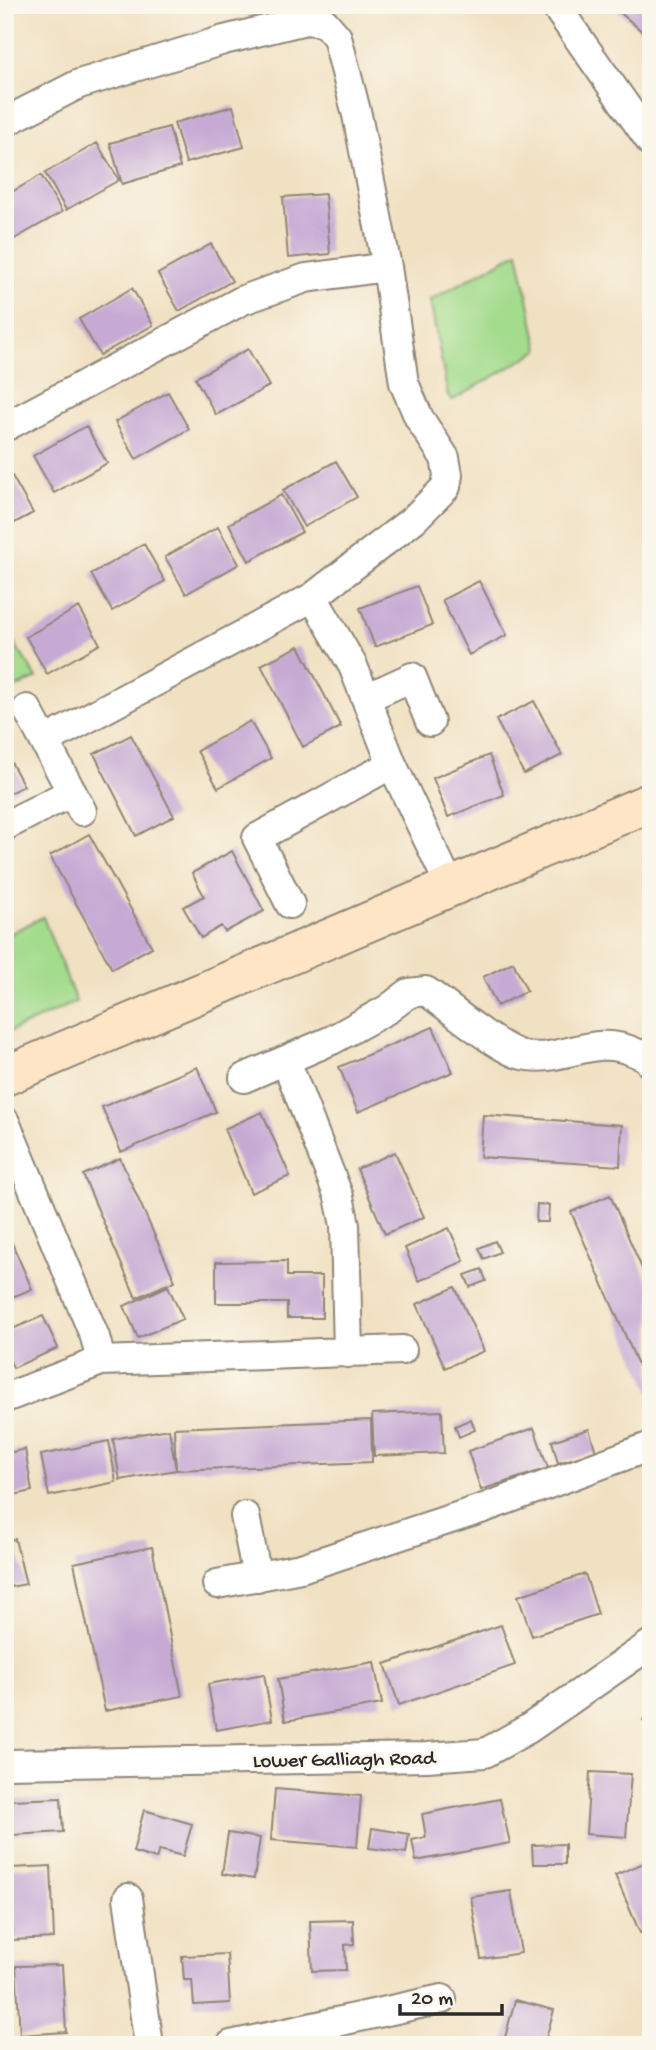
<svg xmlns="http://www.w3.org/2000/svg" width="656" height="2050" font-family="'Gochi Hand',sans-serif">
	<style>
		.green { fill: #a4dc8e; stroke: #68845c; stroke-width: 2 }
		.building { fill: #c6aad4 }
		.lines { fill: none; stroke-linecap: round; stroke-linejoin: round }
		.street-casing { stroke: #8e8677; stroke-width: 32 }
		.secondary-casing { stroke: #8e8677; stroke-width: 42 }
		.street { stroke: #fff; stroke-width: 28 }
		.secondary { stroke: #fee5c5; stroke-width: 38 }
		.labels { text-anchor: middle; stroke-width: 6; stroke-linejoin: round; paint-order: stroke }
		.street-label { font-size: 21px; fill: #2b2b2b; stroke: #fbf7ec }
	</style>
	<rect width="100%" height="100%" fill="#fbf7ec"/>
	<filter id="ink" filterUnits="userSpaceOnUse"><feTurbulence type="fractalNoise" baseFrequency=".0143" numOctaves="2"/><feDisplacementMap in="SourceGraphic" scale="14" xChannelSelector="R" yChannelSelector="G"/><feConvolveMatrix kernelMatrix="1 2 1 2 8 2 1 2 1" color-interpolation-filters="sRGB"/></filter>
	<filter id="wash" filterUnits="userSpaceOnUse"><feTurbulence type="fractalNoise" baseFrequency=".00686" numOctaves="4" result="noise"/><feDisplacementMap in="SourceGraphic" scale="28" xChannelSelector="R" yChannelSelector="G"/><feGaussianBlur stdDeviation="1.57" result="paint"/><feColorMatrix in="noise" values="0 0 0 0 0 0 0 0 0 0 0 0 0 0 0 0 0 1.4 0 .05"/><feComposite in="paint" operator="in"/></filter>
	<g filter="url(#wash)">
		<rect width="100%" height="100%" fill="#f1e1c3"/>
		<path class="green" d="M518,252L539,350L453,400L448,396L430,300Z
			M5,629L37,678L5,693Z
			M43,917L76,1002L5,1034V936Z"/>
		<g id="blocks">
			<path class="building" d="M619,5H651V39L616,9Z
				M233,106L244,147L186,163L174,123Z
				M169,127L180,167L122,184L110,143Z
				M97,143L119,180L66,210L45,173Z
				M41,175L62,212L9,242L5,236V196Z
				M325,194L330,254L288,258L283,197Z
				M211,244L232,281L179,311L158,274Z
				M132,288L153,325L100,355L79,319Z
				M248,349L269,386L216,415L195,378Z
				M168,392L189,429L136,459L115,422Z
				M86,426L107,463L54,493L33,456Z
				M336,461L357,497L304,527L283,490Z
				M12,476L33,513L5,528V480Z
				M281,495L302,532L249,561L229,524Z
				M218,527L239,564L186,594L165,557Z
				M144,544L165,581L112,611L91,574Z
				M479,581L507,635L469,655L442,600Z
				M417,586L432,625L375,647L360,608Z
				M79,607L100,644L47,674L26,637Z
				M299,646L341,727L303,747L261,665Z
				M534,701L562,755L524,774L496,720Z
				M250,721L271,758L218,788L197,751Z
				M131,735L174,816L136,836L94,754Z
				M5,751L24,786L5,795Z
				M489,755L504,795L448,817L433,778Z
				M89,834L152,947L112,969L50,856Z
				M232,851L264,911L225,932L221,926L201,938L183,907L204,896L192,873Z
				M513,962L527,991L497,1006L483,977Z
				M433,1027L453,1072L358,1112L339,1067Z
				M197,1067L216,1112L121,1152L102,1107Z
				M262,1112L290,1176L251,1193L224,1129Z
				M483,1115L622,1125L620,1166L480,1157Z
				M395,1152L424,1217L385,1234L357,1169Z
				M120,1158L175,1281L136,1298L83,1175Z
				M610,1195L651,1289V1394L571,1212Z
				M537,1204L549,1205L548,1222H536Z
				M5,1227L32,1289L5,1300Z
				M449,1228L464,1261L419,1281L405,1248Z
				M495,1241L500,1252L484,1259L479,1248Z
				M287,1261V1276H322V1318H287V1303H216V1262Z
				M482,1269L486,1281L470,1287L465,1275Z
				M168,1286L183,1319L138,1338L124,1306Z
				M455,1287L484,1351L445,1368L417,1304Z
				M43,1316L58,1348L13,1368L5,1350V1332Z
				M442,1411L444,1453L374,1456L372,1414Z
				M471,1419L475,1430L459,1437L455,1426Z
				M371,1420L372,1462L176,1470L120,1480L113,1439L169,1429L176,1470L174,1428Z
				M534,1428L548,1468L481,1490L468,1451Z
				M589,1429L596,1452L558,1463L552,1441Z
				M109,1441L116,1482L49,1496L41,1455Z
				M25,1449L32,1491L5,1497V1454Z
				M15,1539L26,1584L5,1588V1541Z
				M152,1547L182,1696L105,1711L74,1563Z
				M585,1574L598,1614L532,1636L518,1596Z
				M501,1625L515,1665L399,1705L385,1664Z
				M374,1662L382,1704L285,1721L278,1679Z
				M264,1674L272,1720L216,1730L208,1684Z
				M651,1714V1731L643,1720Z
				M590,1772L631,1774L626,1837L586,1834Z
				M275,1789L361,1796L357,1847L271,1840Z
				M61,1798L63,1832L13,1835L11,1800Z
				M500,1799L510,1843L416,1861L412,1840L426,1837L422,1814Z
				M144,1810L192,1824L183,1856L159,1850L156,1859L133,1852Z
				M372,1828L409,1834L406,1853L369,1848Z
				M228,1833L260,1838L254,1879L222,1874Z
				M565,1844V1864H533L532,1845Z
				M651,1860V1928L640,1933L615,1875Z
				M51,1866L54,1938L12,1940L10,1868Z
				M511,1891L521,1953L481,1959L471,1897Z
				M353,1920L354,1944L345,1945L346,1970L312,1971L310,1921Z
				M227,1954L230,2003L194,2005L192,1980H184L182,1956Z
				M62,1965L66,2032L20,2035L16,1966Z
				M515,2000L554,2010L544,2045H503Z"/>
		</g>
	</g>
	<g filter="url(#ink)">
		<use href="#blocks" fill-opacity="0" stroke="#8e8677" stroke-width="2"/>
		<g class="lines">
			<defs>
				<path id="street" d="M555,5L651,142
					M5,122L79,84L224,40L306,20L324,22L337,37L357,115L387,267L404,383L419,418L445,458L448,475L446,487L414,519L313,597L45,741
					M5,427L243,300L306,278L387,267
					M313,597L353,666L392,764L451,888
					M366,698L412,677L430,722
					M27,709L82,811
					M5,826L72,792
					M290,904L257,838L392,764
					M286,1061L339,1197L345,1225L348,1353
					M244,1078L332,1040L388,1009L409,993L426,991C449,1007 498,1049 522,1055C562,1064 593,1033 634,1052C641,1055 647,1056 651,1064
					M5,1122L95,1337L101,1361
					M5,1398L101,1361L402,1350
					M245,1516L257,1577
					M217,1584L301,1568L484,1508L651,1446
					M5,1764L427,1757L485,1753L528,1729L651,1644
					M128,1898L149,2045
					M231,2045L442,1999"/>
				<path id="secondary" d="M5,1076L651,802"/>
			</defs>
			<use href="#street" class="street-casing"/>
			<use href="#secondary" class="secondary-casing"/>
			<use href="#street" class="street"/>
			<use href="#secondary" class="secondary"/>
		</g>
	</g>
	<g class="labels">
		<g class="street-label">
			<text transform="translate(344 1758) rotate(-1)" y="7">Lower Galliagh Road</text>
		</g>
	</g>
	<rect width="656" height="2050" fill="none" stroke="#fbf7ec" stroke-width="28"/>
	<path d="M400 2004v10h102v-10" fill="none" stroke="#2b2b2b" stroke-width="3.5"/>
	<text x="411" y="2004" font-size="21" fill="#2b2b2b" stroke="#fbf7ec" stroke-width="5" paint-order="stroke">20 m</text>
</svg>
